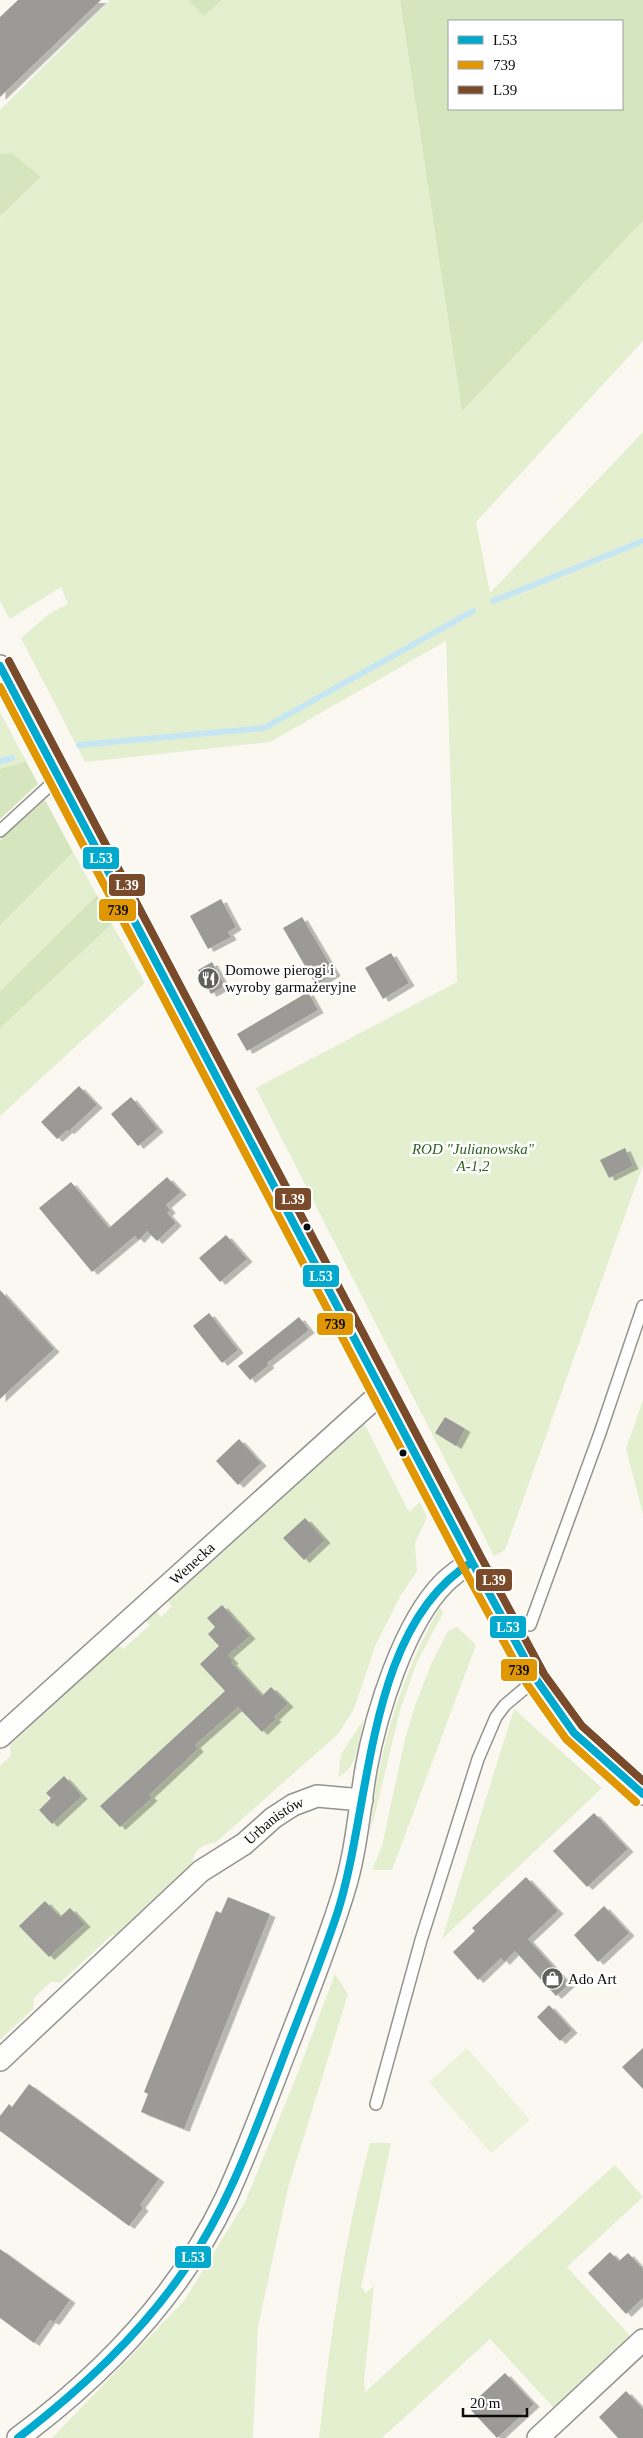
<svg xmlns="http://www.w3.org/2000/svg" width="643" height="2438" font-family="'Times New Roman',serif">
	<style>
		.green { fill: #e4efd0 }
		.forest { fill: #d5e6be; fill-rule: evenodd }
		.pitch { fill: #edf3da }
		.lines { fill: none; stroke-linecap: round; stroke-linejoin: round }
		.stream { stroke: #c7e6f4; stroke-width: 6 }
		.building { fill: #9c9a96; filter: url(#shadow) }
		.service-casing { stroke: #93928f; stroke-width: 14 }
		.minor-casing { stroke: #93928f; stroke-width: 24 }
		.service { stroke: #fefefd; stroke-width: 11 }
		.minor { stroke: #fefefd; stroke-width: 21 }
		.bus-1-casing { stroke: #fff; stroke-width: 11 }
		.bus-2-casing { stroke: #fff; stroke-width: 11 }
		.bus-3-casing { stroke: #fff; stroke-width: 11 }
		.bus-1 { stroke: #00a9ce; stroke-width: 8 }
		.bus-2 { stroke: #e09701; stroke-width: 8 }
		.bus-3 { stroke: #7a4b2a; stroke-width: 8 }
		.bus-dot { fill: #0c0c0c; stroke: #fff; stroke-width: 2 }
		.labels { text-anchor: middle; stroke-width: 5; stroke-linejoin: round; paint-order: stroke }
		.poi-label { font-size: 15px; fill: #0c0c0c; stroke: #fff; text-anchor: start }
		.park-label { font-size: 15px; font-style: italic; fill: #2f621e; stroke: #fff }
		.street-label { font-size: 15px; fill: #0c0c0c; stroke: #fff }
		.line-badge { stroke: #fff; stroke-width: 2 }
		.badge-label { font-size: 14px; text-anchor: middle; font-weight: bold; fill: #fff }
		.pale-badge-label { font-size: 14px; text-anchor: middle; font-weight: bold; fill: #111 }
	</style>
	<defs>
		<filter id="shadow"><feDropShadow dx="5.5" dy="3" stdDeviation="0" flood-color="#0004"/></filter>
	</defs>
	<rect width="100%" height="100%" fill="#faf8f0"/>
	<path class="green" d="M110,0H188L204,16L222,0H400L462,410L643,221V341L476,522L490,593L643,432V1165L505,1550L494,1556L256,1088L457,982L446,641L270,742L85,762L21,638L49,614L68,604L61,587L10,619L0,601V218L41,177L12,153L0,154V110Z
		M0,712L26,761L0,769Z
		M73,852L97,895L0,991V925Z
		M112,924L145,983L0,1116V1028Z
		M643,1400V1514L626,1449Z
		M363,1421L409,1512L420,1502L427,1517L415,1543L417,1571L401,1595L376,1644L354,1709L338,1734L215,1843C201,1844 195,1850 192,1863L116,1935H112L61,1982H51L34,1998L33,2009L0,2040V1766L11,1755L10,1745L119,1645L123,1649L150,1625L145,1621L156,1610L161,1617L171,1607L168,1600Z
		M440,1607L443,1613L417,1662L401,1707L370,1834C373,1813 374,1791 379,1770C391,1712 411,1658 440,1607Z
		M457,1627L476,1645L392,1870H372L382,1846L405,1739L415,1706L432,1662L448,1631Z
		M514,1709L602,1788L442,1939Z
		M364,1719C359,1739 359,1768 338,1777L341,1754Z
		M335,1974L348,1994L288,2188L258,2327L253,2438H52L184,2301L245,2202L297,2075Z
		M370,2143H391L361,2287L366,2293L374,2286L364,2381L365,2392L615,2165L643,2197L567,2267L632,2338L555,2409L490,2339L382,2438H319C330,2338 344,2240 370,2143Z"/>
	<path class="forest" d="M188,0H222L204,16Z
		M400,0H643V221L462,411ZM449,21H622V109H449Z
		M12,153L41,177L0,217V154Z
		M26,761L38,784L0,819V769Z
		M45,800L73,852L0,925V840Z
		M97,895L112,924L0,1028V991Z"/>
	<path class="pitch" d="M467,2048L530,2120L491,2153L429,2082Z"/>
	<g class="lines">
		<path class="stream" d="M493,601L643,541
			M79,745L264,728L473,611
			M0,761L12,758"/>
	</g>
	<path class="building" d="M18,0H101L0,97V17Z
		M221,899L236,927L228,932L231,937L208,949L190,916Z
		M302,917L335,973L316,985L283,928Z
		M391,953L409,983L383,999L365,968Z
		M212,962L225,986L211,994L198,970Z
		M308,992L318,1010L247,1051L237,1034Z
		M79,1086L97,1105L69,1131L67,1130L57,1139L41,1122Z
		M131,1097L158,1129L138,1146L111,1114Z
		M625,1148L633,1166L609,1178L600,1160Z
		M167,1177L181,1192L166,1205L170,1210L167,1213L176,1223L157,1241L147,1231L139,1240L135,1236L92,1272L39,1208L71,1182L109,1228Z
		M226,1235L247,1259L220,1282L199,1258Z
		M0,1290L54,1349L0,1399Z
		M209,1313L238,1350L222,1363L193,1326Z
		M299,1317L309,1330L267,1363L269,1365L250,1380L238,1366Z
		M445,1417L465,1429L456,1446L435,1433Z
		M239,1439L261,1463L238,1485L216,1461Z
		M305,1518L325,1540L304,1560L283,1538Z
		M222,1605L250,1636L228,1655L233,1661L231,1662L262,1696L271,1687L288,1704L274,1717L276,1719L262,1732L238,1707L195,1745L198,1749L149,1795L152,1798L120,1827L100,1806L225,1691L200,1664L219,1646L208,1634L215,1627L207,1618Z
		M64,1776L82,1796L52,1824L39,1810L51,1798L46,1793Z
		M594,1813L628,1849L587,1887L553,1851Z
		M526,1877L558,1911L528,1939L569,1984L556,1996L515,1951L504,1962L501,1958L478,1980L453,1952L475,1931L472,1928Z
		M228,1897L270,1914L184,2129L141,2112L148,2094L144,2092L216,1911L221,1913Z
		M45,1901L60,1917L70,1908L85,1924L49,1957L19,1926Z
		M604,1906L629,1933L598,1962L574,1935Z
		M549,2005L572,2030L560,2041L537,2017Z
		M643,2048V2089L622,2067Z
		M29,2084L159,2179L140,2205L143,2208L129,2226L0,2131V2116L9,2104L12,2107Z
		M0,2249L70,2300L54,2322L50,2320L34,2343L0,2318Z
		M610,2252L619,2261L628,2253L643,2269V2298L626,2314L588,2273Z
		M505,2373L534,2404L497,2438L468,2407Z
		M626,2391L643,2409V2438H618L599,2417Z"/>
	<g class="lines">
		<defs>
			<path id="service" d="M0,831L59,777
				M530,1625L600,1433L643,1306
				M376,2104L421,1940L478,1759L496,1717L505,1705L536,1679"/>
			<g id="minor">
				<path d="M0,666L472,1562L536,1679L560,1713L574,1733L594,1752L643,1794"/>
				<path id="s1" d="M0,1737L383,1391"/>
				<path id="s2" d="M0,2060L201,1871L244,1844L273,1818L293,1805L317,1796L362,1800"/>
				<path d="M18,2438C104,2374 179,2297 226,2198C247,2152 265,2104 283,2057C304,2003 326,1949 343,1894C356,1854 359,1811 366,1769C376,1714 404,1623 444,1583C452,1575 462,1568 472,1562"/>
				<path d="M538,2438L643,2340"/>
			</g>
		</defs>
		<use href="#service" class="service-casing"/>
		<use href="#minor" class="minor-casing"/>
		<use href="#service" class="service"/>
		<use href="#minor" class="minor"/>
		<defs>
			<path id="bus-1" d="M0,666L472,1562L536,1679L574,1733L643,1794
				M18,2438C81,2389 140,2335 185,2269C228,2207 253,2136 280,2066C299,2015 320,1965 337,1914C372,1806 365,1628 472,1562"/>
			<path id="bus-2" d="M0,687L463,1567L527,1684L566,1739L636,1802"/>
			<path id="bus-3" d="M9,661L481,1557L544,1674L582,1726L643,1781"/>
		</defs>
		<use href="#bus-1" class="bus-1-casing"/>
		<use href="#bus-2" class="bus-2-casing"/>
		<use href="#bus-3" class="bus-3-casing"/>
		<use href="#bus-1" class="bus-1"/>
		<use href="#bus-2" class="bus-2"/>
		<use href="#bus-3" class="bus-3"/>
	</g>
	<defs>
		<symbol id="restaurant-disc" viewBox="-11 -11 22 22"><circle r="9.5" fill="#5f5f5c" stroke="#fff"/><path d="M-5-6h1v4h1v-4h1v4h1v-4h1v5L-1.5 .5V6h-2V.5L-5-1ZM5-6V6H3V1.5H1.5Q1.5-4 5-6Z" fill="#fff"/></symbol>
		<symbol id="shop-disc" viewBox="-11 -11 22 22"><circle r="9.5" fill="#5f5f5c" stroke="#fff"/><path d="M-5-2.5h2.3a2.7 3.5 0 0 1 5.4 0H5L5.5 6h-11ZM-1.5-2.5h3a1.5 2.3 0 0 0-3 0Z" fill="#fff"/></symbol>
	</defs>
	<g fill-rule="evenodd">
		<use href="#restaurant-disc" x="196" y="966" width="25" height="25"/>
		<use href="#shop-disc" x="540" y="1966" width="25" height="25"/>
	</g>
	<g class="bus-dot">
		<circle cx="307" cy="1227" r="4.5"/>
		<circle cx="403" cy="1453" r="4.5"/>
	</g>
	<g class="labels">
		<g class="poi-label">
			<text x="225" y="975">Domowe pierogi i<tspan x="225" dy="17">wyroby garmażeryjne</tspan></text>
			<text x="568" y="1984">Ado Art</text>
		</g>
		<g class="park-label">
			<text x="473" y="1154">ROD "Julianowska"<tspan x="473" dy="17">A-1,2</tspan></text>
		</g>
		<g class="street-label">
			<text dy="5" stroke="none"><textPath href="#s1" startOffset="259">Wenecka</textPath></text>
			<text dy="5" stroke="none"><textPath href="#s2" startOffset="365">Urbanistów</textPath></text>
		</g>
	</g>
	<g class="line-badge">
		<rect x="82" y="846" width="38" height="24" rx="5" fill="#00a9ce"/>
		<rect x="108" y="873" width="38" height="24" rx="5" fill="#7a4b2a"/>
		<rect x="98" y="898" width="39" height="24" rx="5" fill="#e09701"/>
		<rect x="274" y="1187" width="38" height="24" rx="5" fill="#7a4b2a"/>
		<rect x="302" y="1264" width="38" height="24" rx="5" fill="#00a9ce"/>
		<rect x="316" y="1312" width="38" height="24" rx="5" fill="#e09701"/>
		<rect x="475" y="1568" width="38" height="24" rx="5" fill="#7a4b2a"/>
		<rect x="489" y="1615" width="38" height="24" rx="5" fill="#00a9ce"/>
		<rect x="500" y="1658" width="38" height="24" rx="5" fill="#e09701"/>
		<rect x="174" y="2245" width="38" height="24" rx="5" fill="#00a9ce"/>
	</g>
	<g class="badge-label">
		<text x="101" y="863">L53</text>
		<text x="127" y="890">L39</text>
		<text x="293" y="1204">L39</text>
		<text x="321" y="1281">L53</text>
		<text x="494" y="1585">L39</text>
		<text x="508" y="1632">L53</text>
		<text x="193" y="2262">L53</text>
	</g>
	<g class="pale-badge-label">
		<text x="118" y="915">739</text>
		<text x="335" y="1329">739</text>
		<text x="519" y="1675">739</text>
	</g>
	<rect x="448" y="20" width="175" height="90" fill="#ffffff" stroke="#9e9e9e"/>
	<rect x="458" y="36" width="25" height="8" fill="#00a9ce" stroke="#9e9e9e"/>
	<text x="493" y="45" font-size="15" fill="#0c0c0c">L53</text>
	<rect x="458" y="61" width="25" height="8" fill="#e09701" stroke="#9e9e9e"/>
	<text x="493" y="70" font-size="15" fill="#0c0c0c">739</text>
	<rect x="458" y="86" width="25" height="8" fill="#7a4b2a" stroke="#9e9e9e"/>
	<text x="493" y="95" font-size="15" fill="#0c0c0c">L39</text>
	<path d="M463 2408v8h64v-8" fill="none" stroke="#0c0c0c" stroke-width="2.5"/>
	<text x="470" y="2408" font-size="15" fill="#0c0c0c" stroke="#ffffff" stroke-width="4" paint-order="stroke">20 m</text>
</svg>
